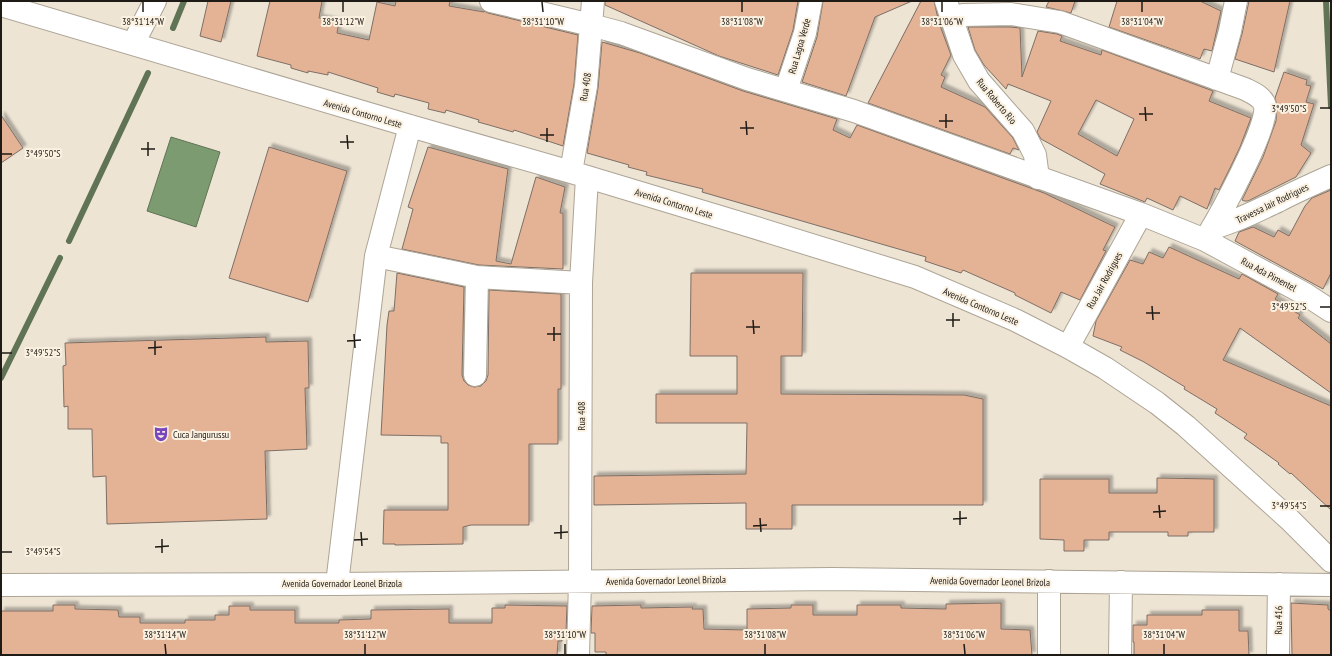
<svg xmlns="http://www.w3.org/2000/svg" width="1332" height="656" font-family="'PT Sans Narrow',sans-serif">
	<style>
		.water { fill: #7d9b70; stroke: #607455 }
		.lines { fill: none; stroke-linecap: round; stroke-linejoin: round }
		.stream { stroke: #607455; stroke-width: 6 }
		.building { fill: #e4b294; stroke: #7e6f66; fill-rule: evenodd; filter: url(#shadow) }
		.minor-casing { stroke: #ada495; stroke-width: 24 }
		.minor { stroke: #fff; stroke-width: 22 }
		.ticks { fill: none; stroke: #1e1a15; stroke-width: 1.5 }
		.labels { text-anchor: middle; stroke-width: 4; stroke-linejoin: round; paint-order: stroke }
		.street-label { font-size: 10px; fill: #1e1a15; stroke: #fbf1e1 }
		.poi-label { font-size: 10px; fill: #1e1a15; stroke: #fbf1e1; text-anchor: start }
		.ticks-label { font-size: 10px; text-anchor: middle; fill: #1e1a15; stroke: #fbf1e1; stroke-width: 4; stroke-linejoin: round; paint-order: stroke }
	</style>
	<defs>
		<filter id="shadow"><feDropShadow dx="3.5" dy="-3.5" stdDeviation="1" flood-color="#0004"/></filter>
	</defs>
	<rect width="100%" height="100%" fill="#ede4d4"/>
	<path class="water" d="M171,137L220,152L196,227L147,211Z"/>
	<g class="lines">
		<path class="stream" d="M1326,1L1331,106
			M173,28L184,1
			M69,241L148,73
			M1,378L60,258"/>
	</g>
	<path class="building" d="M208,1H231L221,42L200,36Z
		M270,1H322L319,18L339,22L337,33L369,40L377,2L395,6L396,1H450L449,6L484,12V11L488,13L578,35L574,84L563,146L514,130L513,132L489,125L478,122L479,120L446,110L445,113L428,109L429,103L395,94L394,97L377,92L378,88L347,78L328,72V75L308,71V73L291,68V65L257,56Z
		M605,1H798L793,30L778,75L719,56L605,5Z
		M823,1H912L875,17L846,96L802,82L817,37Z
		M921,1H934L939,23L951,55L941,75L945,77L941,87L985,107L1013,138L1019,150L1013,148L1010,154L868,103Z
		M1049,1H1075L1071,13L1046,7Z
		M1117,1H1200L1221,11L1212,51L1204,49L1200,59L1109,27Z
		M1249,1H1290L1274,72L1235,59L1242,34Z
		M968,27H1010L1020,28L1022,77L1038,31L1057,34L1062,36L1060,41L1101,55L1102,50L1213,91L1209,101L1251,118L1240,147L1230,168L1219,190L1215,188L1207,209L1180,196L1173,210L1147,198L1145,202L1100,184L1105,174L1041,139L1037,132L1051,101L1008,84L1006,89L984,65L975,50ZM1096,100L1134,119L1117,156L1078,134Z
		M602,42L640,53L743,91L837,119L833,130L850,138L857,125L1044,193L1115,227L1103,250L1106,251L1080,300L1061,292L1051,313L1015,295V293L963,270L961,273L925,261L926,257L702,192L703,189L646,175L647,172L628,167L629,165L587,153L598,88Z
		M1284,72L1307,80L1306,85L1311,86L1306,102L1314,104L1301,145L1311,153L1296,177L1248,201H1244L1242,200L1263,157L1276,121L1277,107L1275,98Z
		M1,115L23,148L1,163Z
		M269,147L347,171L308,302L229,278Z
		M428,147L508,169L496,261L511,264L536,177L565,187L560,213H563V269L479,265L402,249L413,209L408,207Z
		M1331,190V273L1323,289L1235,241L1239,232L1253,227L1274,237L1278,230L1289,236L1305,206L1312,198Z
		M1169,247L1239,279L1242,274L1278,294L1275,299L1300,315L1298,318L1331,344V393L1240,328L1223,360L1331,406V510L1291,473L1290,474L1278,464L1279,463L1244,438L1247,434L1215,413L1217,409L1184,389L1185,387L1144,362L1120,350L1122,347L1093,336L1096,321L1130,260L1143,264L1149,252L1163,258Z
		M397,273L464,287L462,375L464,381L468,385L474,387L481,386L486,381L488,375L489,290L561,294V389H558V444H529V525H471L463,527V544L395,545V544H383L384,510H448V443H441V436L381,435L387,325L389,311H394Z
		M691,273H803L802,356H781V394L964,395L983,399V505H792V529H746V503L594,505V476L746,474L747,423H656V394H737V356H690Z
		M266,337V342L308,341L309,388H305L307,449L265,451L267,519L107,524L106,476L93,477L92,429H68V406L64,407L63,366L66,365L65,343Z
		M1157,478L1214,479V532H1188V536H1168V532H1109V540H1084V551H1064V540L1040,539V479H1109V493H1157Z
		M1001,603V629L1030,630L1032,655H606V652H595V633H591L592,606L641,605V608L693,607L692,609H703L704,629L747,630V609L791,608V605H813V615H857V605H901V608L946,609V604Z
		M1291,603L1328,605V609L1331,611V655H1292Z
		M53,605H75V609L118,610L119,617H140V623H185V620H215V615H229V606H250V610H295V623H339V620L371,619V610L449,609V623H492V608H505V605L567,606L566,632H561L562,641H558L557,655H1V611H53Z
		M1202,610H1239V631H1248L1249,655H1134V642H1133V625H1147V615H1202Z"/>
	<g class="lines">
		<defs>
			<path id="minor" d="M491,1L591,25L621,33L747,79L854,111L1141,214L1205,240L1305,294L1331,311
				M946,1L964,55L979,81L1023,131L1035,155L1038,178
				M1,5L410,126L571,172L750,226L915,277L1015,320L1068,347L1105,368L1157,403L1186,426L1289,519L1331,561
				M951,19L963,15L1011,14L1060,22L1245,89C1253,93 1263,97 1265,106C1269,127 1218,219 1205,240
				M133,44L155,1
				M1217,79L1230,31L1236,1
				M786,90L805,33L811,1
				M410,126L376,256L477,277L581,283
				M571,172L586,86L593,1
				M1212,228C1236,222 1256,211 1278,201C1295,192 1313,184 1331,176
				M1068,347L1141,214
				M475,375L477,277
				M1049,581V655
				M337,584L376,256
				M1,585L337,584L832,579L1331,585
				M578,655L580,581L581,283L587,177
				M1120,655L1121,582
				M1278,655L1279,584"/>
		</defs>
		<use href="#minor" class="minor-casing"/>
		<use href="#minor" class="minor"/>
	</g>
	<path class="ticks" d="M143,2V12M343,2V12M542,2L543,12M742,2V12M942,2V12M1142,2V12M1145,107L1146,121M1320,108H1330M946,114V128M1139,114H1153M746,121L747,135M939,121H953M547,128V142M740,128H754M347,135L348,149M540,135H554M148,142V156M340,142H354M141,149H155M2,154H12M1152,306L1153,320M1320,307H1330M953,313V327M1146,313H1160M753,320L754,334M946,320H960M554,327V341M746,327H760M354,334L355,348M547,334H561M155,341V355M347,341L361,340M148,348L162,347M2,353H12M1159,505L1160,518M1320,506H1330M960,511V525M1153,512L1166,511M760,518L761,532M953,519L967,518M561,525V539M753,526L767,525M361,532L362,546M554,533L568,532M162,539V553M354,540L368,539M155,547L169,546M2,552H12M165,644L166,654M365,644V654M565,644V654M765,644V654M964,644L965,654M1164,644V654"/>
	<defs>
		<symbol id="theatre-bare" viewBox="-9 -9 18 18"><path d="M-5-5.5Q0-4 5-5.5V0Q5 5 0 6Q-5 5-5 0ZM-3.3-2.5H-1v1.5H-3.3ZM1-2.5H3.3v1.5H1ZM-2.8 1Q0 5.5 2.8 1Z" fill="#7946be" stroke="#fbf1e1" stroke-width="2.5" paint-order="stroke"/></symbol>
	</defs>
	<g fill-rule="evenodd">
		<use href="#theatre-bare" x="150" y="423" width="22" height="22"/>
	</g>
	<g class="labels">
		<g class="street-label">
			<text transform="translate(799 46) rotate(-74)" y="4">Rua Lagoa Verde</text>
			<text transform="translate(585 87) rotate(-81)" y="4">Rua 408</text>
			<text transform="translate(997 101) rotate(50)" y="4">Rua Roberto Rio</text>
			<text transform="translate(363 113) rotate(16)" y="4">Avenida Contorno Leste</text>
			<text transform="translate(674 203) rotate(17)" y="4">Avenida Contorno Leste</text>
			<text transform="translate(1272 203) rotate(-26)" y="4">Travessa Jair Rodrigues</text>
			<text transform="translate(1269 274) rotate(28)" y="4">Rua Ada Pimentel</text>
			<text transform="translate(1104 280) rotate(-61)" y="4">Rua Jair Rodrigues</text>
			<text transform="translate(981 306) rotate(23)" y="4">Avenida Contorno Leste</text>
			<text transform="translate(581 416) rotate(-90)" y="4">Rua 408</text>
			<text transform="translate(666 580) rotate(-1)" y="4">Avenida Governador Leonel Brizola</text>
			<text transform="translate(990 581) rotate(1)" y="4">Avenida Governador Leonel Brizola</text>
			<text x="342" y="587">Avenida Governador Leonel Brizola</text>
			<text transform="translate(1278 620) rotate(-89)" y="4">Rua 416</text>
		</g>
		<g class="poi-label">
			<text x="173" y="438">Cuca Jangurussu</text>
		</g>
	</g>
	<g class="ticks-label">
		<text x="143" y="25">38°31'14"W</text>
		<text x="343" y="25">38°31'12"W</text>
		<text x="543" y="25">38°31'10"W</text>
		<text x="742" y="25">38°31'08"W</text>
		<text x="942" y="25">38°31'06"W</text>
		<text x="1142" y="25">38°31'04"W</text>
		<text x="1289" y="112">3°49'50"S</text>
		<text x="43" y="157">3°49'50"S</text>
		<text x="1289" y="310">3°49'52"S</text>
		<text x="43" y="356">3°49'52"S</text>
		<text x="1289" y="509">3°49'54"S</text>
		<text x="43" y="555">3°49'54"S</text>
		<text x="165" y="638">38°31'14"W</text>
		<text x="365" y="638">38°31'12"W</text>
		<text x="565" y="638">38°31'10"W</text>
		<text x="765" y="638">38°31'08"W</text>
		<text x="964" y="638">38°31'06"W</text>
		<text x="1164" y="638">38°31'04"W</text>
	</g>
	<rect width="1332" height="656" fill="none" stroke="#1e1a15" stroke-width="4"/>
</svg>
